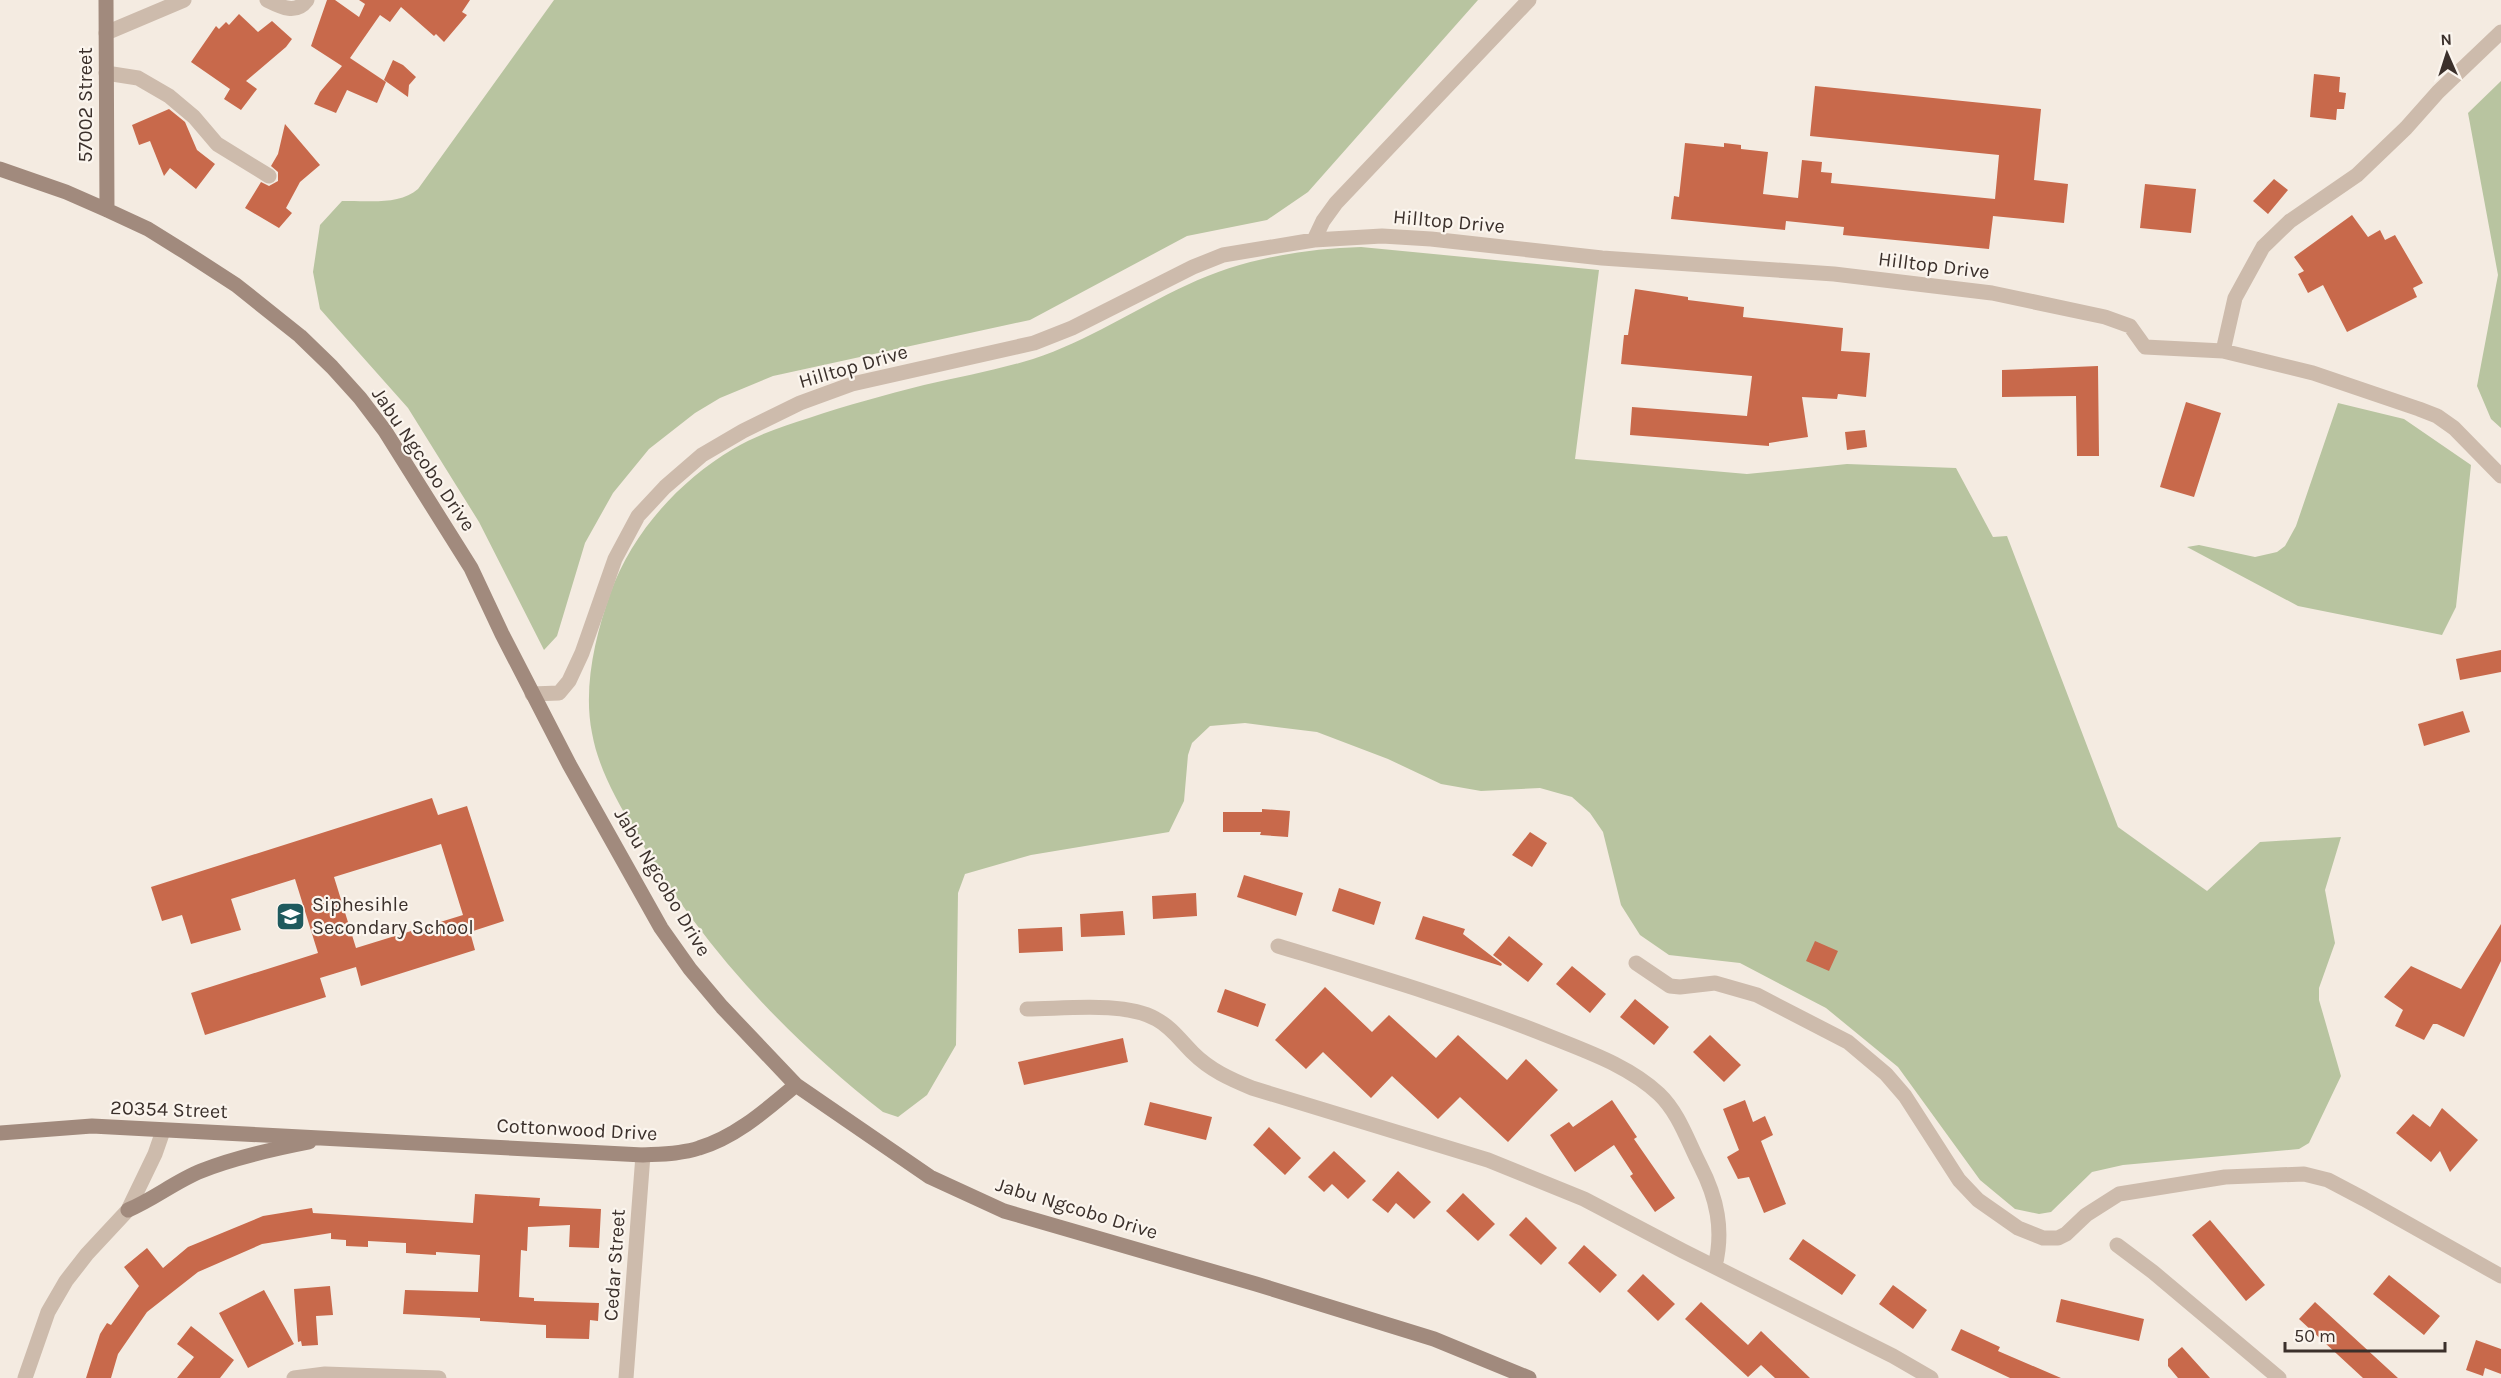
<svg xmlns="http://www.w3.org/2000/svg" width="2501" height="1378" font-family="Karla,sans-serif">
	<style>
		.green { fill: #b8c4a0 }
		.building { fill: #c8694b; fill-rule: evenodd }
		.lines { fill: none; stroke-linecap: round; stroke-linejoin: round }
		.street { stroke: #cdbbac; stroke-width: 15 }
		.secondary { stroke: #a18a7d; stroke-width: 15 }
		.labels { text-anchor: middle; stroke-width: 4.5; stroke-linejoin: round; paint-order: stroke }
		.street-label { font-size: 20px; fill: #3b302b; stroke: #fbf5ee }
		.poi-label { font-size: 20px; fill: #3b302b; stroke: #fbf5ee; text-anchor: start }
	</style>
	<rect width="100%" height="100%" fill="#f4ebe1"/>
	<path class="green" d="M554,0H1478L1308,192L1267,220L1187,236L1030,320L773,376L720,398L695,413L649,449L613,493L585,543L557,636L544,650L479,522L408,408L320,309L313,272L320,225L342,201C366,200 399,206 418,189Z
		M2501,81V428L2491,419L2477,386L2498,275L2468,113Z
		M1361,247L1599,270L1575,459L1747,474L1847,464L1956,468L1993,537L2007,536L2118,827L2207,891L2260,842L2341,837L2325,890L2335,943L2319,988V1000L2341,1076L2309,1143L2299,1149L2123,1165L2092,1172L2051,1212L2039,1214L2015,1209L1980,1180L1898,1067L1826,1008L1740,963L1669,955L1640,935L1621,905L1603,832L1590,813L1572,797L1540,788L1481,791L1441,784L1388,759L1317,732L1245,723L1210,726L1192,743L1188,755L1184,801L1169,832L1031,855L965,874L958,893L956,1045L927,1095L898,1117L883,1112C782,1033 697,941 633,828C616,799 598,767 592,733C583,688 595,637 610,594C632,533 678,482 733,449C757,435 783,426 809,418C847,405 885,395 924,385C960,377 997,370 1033,359C1088,341 1135,309 1187,285C1242,259 1301,249 1361,247Z
		M2338,403L2404,419L2471,465L2456,607L2442,635L2298,606L2187,547L2199,545L2255,557L2277,552L2285,546L2296,526Z"/>
	<path class="building" d="M327,0H335L359,17L365,4L359,0H470L462,12L467,15L444,42L436,34L434,36L401,7L390,22L380,15L350,58L386,82L377,103L347,90L336,113L314,104L320,92L342,66L311,46Z
		M239,14L258,32L272,21L292,39L286,47L246,81L257,89L241,110L224,99L230,89L191,62L216,26L219,29L226,22L229,25Z
		M393,60L403,65L416,77L409,85L408,97L384,80Z
		M2314,74L2340,77L2339,92L2346,93L2344,109H2337L2336,120L2310,117Z
		M1815,86L2041,109L2034,180L2068,184L2064,223L1993,216L1989,249L1843,235L1844,227L1786,221L1785,230L1671,219L1674,196L1679,197L1685,143L1724,147V143L1741,145V149L1768,152L1763,194L1798,198L1802,160L1822,162L1821,172L1832,173L1831,183L1995,199L1999,155L1810,136Z
		M169,109L185,122L197,150L215,164L196,189L170,168L164,176L150,141L139,145L132,125Z
		M285,124L320,165L300,182L286,208L292,213L279,228L245,208L261,182L269,186L278,181V172L271,166L278,154Z
		M2274,179L2288,190L2268,214L2253,201Z
		M2145,184L2196,189L2191,233L2140,228Z
		M2352,215L2368,237L2380,230L2385,240L2395,235L2423,283L2413,288L2417,297L2347,332L2323,285L2308,293L2298,274L2304,271L2294,257Z
		M1635,289L1688,297V300L1744,307L1743,317L1843,328L1841,351L1870,353L1866,397L1838,394L1837,399L1802,397L1808,437L1769,443V446L1630,435L1632,407L1747,416L1752,376L1621,364L1624,335H1628Z
		M2098,366L2099,456H2077L2076,396L2002,397V370Z
		M2186,402L2221,413L2194,497L2160,487Z
		M1865,430L1867,447L1847,450L1845,432Z
		M2501,650V672L2460,680L2456,659Z
		M2463,711L2470,732L2424,746L2418,724Z
		M432,798L438,815L467,806L504,921L470,932L475,950L361,986L356,967L320,978L326,997L205,1035L191,993L318,953L295,879L231,899L241,930L191,944L182,915L162,921L151,887ZM441,844L463,915L356,948L334,877Z
		M1262,809L1290,811L1288,837L1260,835L1261,832H1223V812H1262Z
		M1530,832L1547,843L1532,867L1512,855Z
		M1244,875L1303,893L1296,916L1237,897Z
		M1339,888L1381,902L1374,925L1332,911Z
		M1196,893L1197,916L1153,919L1152,896Z
		M1123,911L1125,935L1081,937L1080,914Z
		M1423,916L1465,929L1463,934L1502,964L1501,966L1415,939Z
		M2501,924V961L2464,1037L2437,1024H2433L2424,1040L2395,1026L2403,1010L2384,997L2411,966L2461,989Z
		M1062,927L1063,951L1019,953L1018,929Z
		M1509,936L1543,964L1528,982L1493,955Z
		M1815,941L1838,951L1829,971L1806,961Z
		M1572,966L1606,994L1590,1013L1556,984Z
		M1325,987L1372,1032L1389,1015L1436,1058L1458,1035L1507,1080L1526,1059L1558,1090L1508,1142L1460,1097L1438,1119L1392,1076L1371,1098L1323,1052L1306,1069L1275,1040Z
		M1225,989L1266,1004L1258,1027L1217,1012Z
		M1635,999L1669,1027L1654,1045L1620,1017Z
		M1710,1035L1741,1065L1724,1082L1693,1052Z
		M1123,1038L1128,1062L1024,1085L1018,1062Z
		M1612,1100L1637,1137L1634,1139L1675,1198L1655,1212L1630,1176L1633,1174L1614,1145L1575,1172L1550,1135L1569,1122L1573,1127Z
		M1745,1100L1753,1122L1765,1116L1773,1135L1761,1141L1786,1204L1764,1213L1749,1177L1738,1179L1727,1157L1739,1150L1723,1109Z
		M1150,1102L1212,1117L1206,1140L1144,1125Z
		M2442,1108L2478,1140L2450,1172L2440,1151L2431,1162L2396,1133L2413,1114L2430,1127Z
		M1269,1127L1301,1158L1285,1175L1253,1145Z
		M1334,1151L1366,1181L1348,1199L1332,1184L1324,1192L1308,1177Z
		M1398,1171L1431,1202L1414,1219L1396,1203L1388,1213L1372,1200Z
		M1463,1193L1495,1224L1478,1241L1446,1211Z
		M475,1194L540,1198L539,1206L601,1209L599,1248L569,1247L570,1225L528,1227L527,1251L521,1250L519,1297L534,1298V1301L599,1303L598,1321L590,1320L589,1339L546,1338V1325L480,1321V1318L403,1314L405,1290L478,1292L480,1255L436,1252V1255L406,1253V1243L368,1241V1247L346,1246V1240L331,1239V1233L262,1244L198,1272L147,1312L118,1354L111,1378H86L100,1334L107,1323L111,1325L139,1286L124,1267L147,1248L163,1268L188,1247L263,1216L312,1208L313,1213L473,1223Z
		M1526,1217L1557,1248L1541,1265L1509,1235Z
		M2210,1220L2265,1285L2246,1301L2192,1235Z
		M1803,1239L1856,1275L1842,1295L1789,1259Z
		M1584,1245L1617,1275L1600,1293L1568,1263Z
		M1643,1274L1675,1304L1658,1321L1627,1291Z
		M2389,1275L2440,1316L2424,1335L2373,1294Z
		M1893,1285L1927,1310L1913,1329L1879,1304Z
		M330,1286L333,1315L316,1316L318,1345L302,1346L301,1341L298,1342L294,1289Z
		M264,1290L294,1344L248,1368L219,1313Z
		M2061,1299L2144,1319L2139,1341L2056,1322Z
		M1701,1302L1748,1345L1761,1331L1810,1378H1775L1761,1365L1748,1377L1685,1319Z
		M2315,1302L2398,1378H2363L2299,1319Z
		M191,1326L234,1360L220,1378H177L194,1357L177,1344Z
		M1961,1329L2000,1347L1998,1351L2061,1378H2010L1951,1350Z
		M2476,1340L2501,1349V1374L2485,1368L2483,1376L2466,1370Z
		M2182,1347L2210,1378H2178L2168,1366V1359Z"/>
	<g class="lines">
		<path class="street" d="M267,0C281,7 296,15 307,0
			M106,33L184,0
			M106,73L138,78L169,96L194,117L217,144L269,176
			M1314,240L1323,221L1336,203L1529,0
			M2223,351L2235,298L2263,247L2290,221L2357,175L2406,128L2438,92L2501,32
			M532,694L559,693L569,681L582,653L615,559L638,516L665,487L702,455L743,431L800,403L852,384L1034,343L1072,328L1193,267L1223,255L1314,240L1382,236L1431,239L1602,258L1834,274L1992,293L2105,317L2130,326L2145,347L2223,351L2313,373L2419,409L2437,416L2454,428L2501,476
			M1278,946C1370,974 1462,1001 1551,1037C1588,1052 1629,1066 1659,1094C1679,1113 1688,1142 1700,1165C1717,1198 1724,1230 1715,1266
			M1636,963L1670,986L1680,987L1715,983L1757,995L1848,1042L1886,1074L1905,1096L1959,1180L1978,1200L2018,1228L2043,1238H2058L2066,1234L2086,1215L2119,1194L2225,1177L2304,1174L2328,1180L2364,1199L2501,1276
			M1027,1009C1063,1009 1124,1001 1156,1019C1171,1027 1181,1041 1193,1053C1210,1070 1230,1079 1252,1088L1488,1160L1584,1199L1683,1251L1893,1356L1931,1378
			M2117,1245L2153,1272L2279,1378
			M25,1378L48,1312L66,1281L87,1254L128,1210L155,1154L163,1131
			M294,1378L325,1374L439,1378
			M626,1378L643,1155"/>
		<path class="secondary" d="M106,0L107,210
			M0,169L66,192L107,210L148,229L185,252L236,285L300,336L332,367L360,398L385,431L471,568L502,634L569,764L661,928L690,969L722,1007L796,1085L930,1177L1004,1211L1256,1284L1434,1339L1529,1378
			M0,1133L92,1126L643,1155C661,1154 681,1154 699,1148C736,1137 766,1110 796,1085
			M128,1210C154,1199 176,1181 201,1171C236,1157 273,1149 309,1142"/>
	</g>
	<defs>
		<symbol id="school-square" viewBox="-11 -11 22 22"><rect x="-9" y="-9" width="18" height="18" rx="4" fill="#1f5a5e" stroke="#fbf5ee"/><path d="M0-5L7-2L0 1L-7-2ZM-4 1L0 2.5L4 1V4Q0 6-4 4Z" fill="#fff"/></symbol>
	</defs>
	<g fill-rule="evenodd">
		<use href="#school-square" x="274" y="900" width="33" height="33"/>
	</g>
	<g class="labels">
		<g class="street-label">
			<text transform="translate(85 105) rotate(-90)" y="7">57002 Street</text>
			<text transform="translate(1449 221) rotate(5)" y="7">Hilltop Drive</text>
			<text transform="translate(1934 265) rotate(7)" y="7">Hilltop Drive</text>
			<text transform="translate(853 366) rotate(-16)" y="7">Hilltop Drive</text>
			<text transform="translate(424 459) rotate(56)" y="7">Jabu Ngcobo Drive</text>
			<text transform="translate(663 882) rotate(59)" y="7">Jabu Ngcobo Drive</text>
			<text transform="translate(169 1109) rotate(2)" y="7">20354 Street</text>
			<text transform="translate(577 1129) rotate(3)" y="7">Cottonwood Drive</text>
			<text transform="translate(1077 1208) rotate(17)" y="7">Jabu Ngcobo Drive</text>
			<text transform="translate(614 1265) rotate(-86)" y="7">Cedar Street</text>
		</g>
		<g class="poi-label">
			<text x="312" y="911">Siphesihle<tspan x="312" dy="23">Secondary School</tspan></text>
		</g>
	</g>
	<g transform="translate(2447 54) rotate(357)" stroke="#fbf5ee" stroke-width="4.5" paint-order="stroke">
	<path d="M0-4.5L10 22L0 15L-10 22Z" fill="#3b302b"/>
	<text y="-9" font-size="16" font-weight="bold" text-anchor="middle" fill="#3b302b">N</text>
	</g>
	<path d="M2285 1342v9h160v-9" fill="none" stroke="#3b302b" stroke-width="3"/>
	<text x="2294" y="1342" font-size="18" fill="#3b302b" stroke="#fbf5ee" stroke-width="4.5" paint-order="stroke">50 m</text>
</svg>
